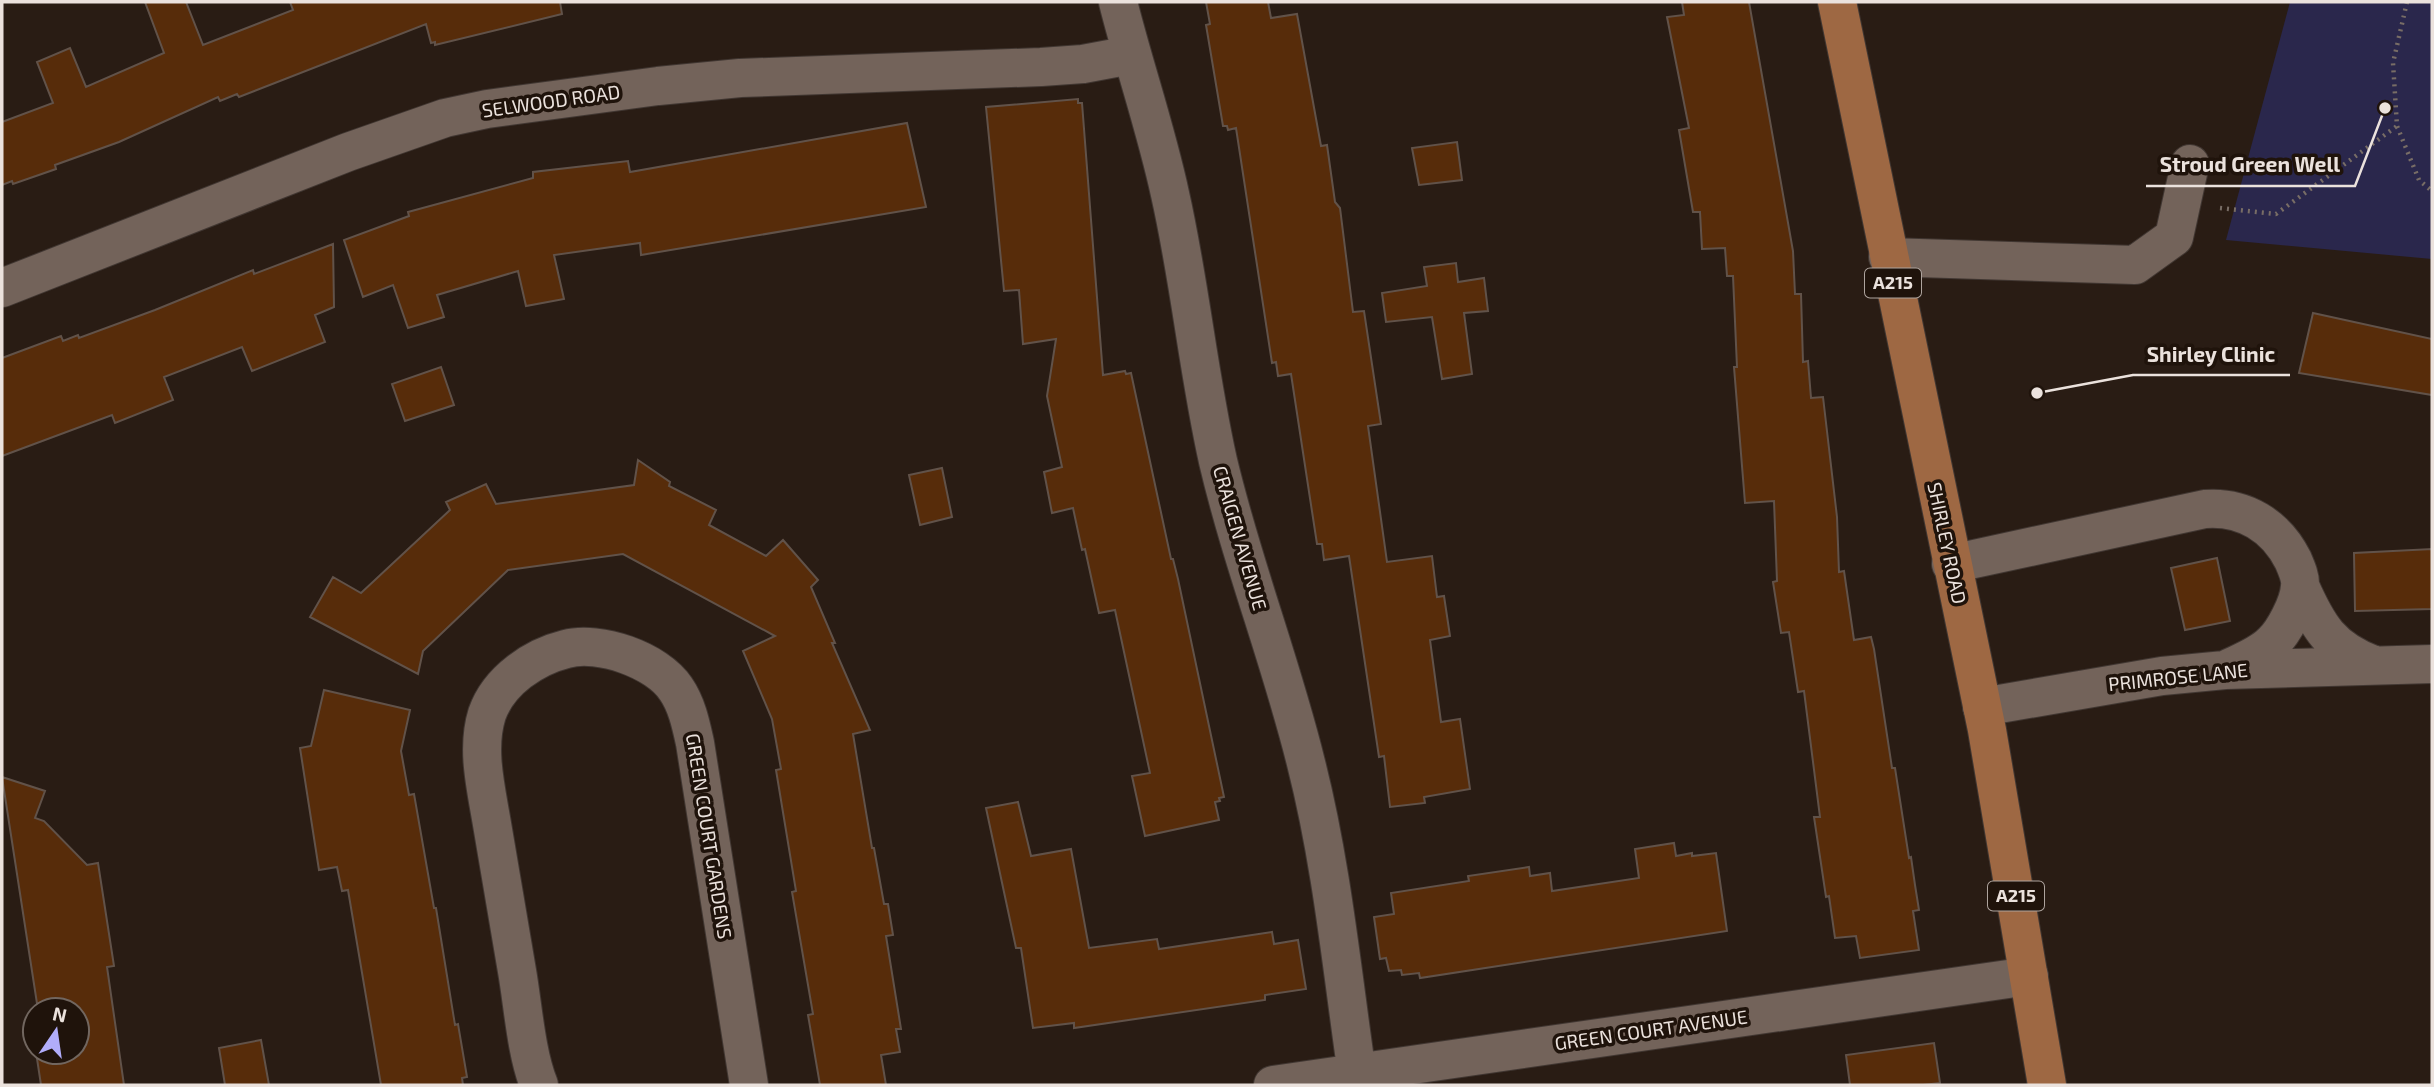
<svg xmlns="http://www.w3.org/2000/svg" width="2434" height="1087" font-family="'Exo 2',sans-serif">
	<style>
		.green { fill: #2a274c }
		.building { fill: #572c0a; stroke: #615249; stroke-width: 2 }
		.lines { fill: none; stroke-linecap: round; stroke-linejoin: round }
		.minor-casing { stroke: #413732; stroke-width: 40 }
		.major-casing { stroke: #413732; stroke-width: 40 }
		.path { stroke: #786d66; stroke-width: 4.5; stroke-dasharray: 2 5; stroke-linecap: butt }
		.minor { stroke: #73635a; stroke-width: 38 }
		.major { stroke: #9e6843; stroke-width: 38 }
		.labels { text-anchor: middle; stroke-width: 7; stroke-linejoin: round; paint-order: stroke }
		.shield { fill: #1f130b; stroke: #aea49e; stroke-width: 2 }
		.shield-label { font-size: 18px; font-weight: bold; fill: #ebe2dd }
		.street-label { font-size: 19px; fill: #ebe2dd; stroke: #1f130b }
		.leader { fill: none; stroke: #ebe2dd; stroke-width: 2.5 }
		.callout-dot { fill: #ebe2dd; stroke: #1f130b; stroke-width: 2.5 }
		.callout-label { font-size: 21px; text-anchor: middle; font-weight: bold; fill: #ebe2dd; stroke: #1f130b; stroke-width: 7; stroke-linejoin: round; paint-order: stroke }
	</style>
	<rect width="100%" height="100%" fill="#291c14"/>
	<path class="green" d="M2290,2H2432V259L2226,240Z"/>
	<path class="building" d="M145,2H186L203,45L293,10L290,2H560L562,14L435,45V42L431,43L426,24L239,97L237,94L220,101L218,97L119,142L55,165L56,169L13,184L12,181L2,185V122L53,103L37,62L70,48L86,87L164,53Z
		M1206,2H1268L1271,18L1297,14L1321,146L1327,145L1335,202L1340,208L1353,312L1364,311L1381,424L1368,426L1387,562L1432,556L1437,597L1444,596L1450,636L1430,640L1441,722L1460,719L1470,789L1424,797L1425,803L1390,807L1384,756L1379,757L1349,556L1324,560L1322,544H1317L1291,374L1278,376L1276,362L1272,363L1236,128L1228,130L1227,126H1223L1206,25L1210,24Z
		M1682,2H1749L1793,251L1795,294H1801L1803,362L1808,361L1811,398L1823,397L1837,517L1839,572L1844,571L1854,640L1871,637L1874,649L1892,768H1895L1909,858L1911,857L1915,885L1919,910L1913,911L1919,950L1860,958L1856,936L1835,938L1829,896L1826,897L1814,817H1820L1804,691L1798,692L1789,632L1781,633L1773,582L1777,581L1774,501L1745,503L1734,367H1737L1733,276H1727L1725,248L1702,249L1700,212H1693L1679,130L1689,128L1667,17L1684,15Z
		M1078,99V103H1082L1103,375L1125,371L1126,374L1131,373L1171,559H1173L1178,579L1224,797L1219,798L1220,801L1215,802L1219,820L1145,836L1132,776L1150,773L1115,610L1099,613L1085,549L1082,550L1073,508L1052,513L1044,472L1062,467L1047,396L1056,339L1023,344L1019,290L1004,291L986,107Z
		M907,123L926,207L641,255L640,243L554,255L564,299L526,306L518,271L437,295L444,317L408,328L393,285L363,297L344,240L409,216L408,212L533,178V172L628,161L630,172Z
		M1457,142L1462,180L1419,185L1412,148Z
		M333,244L334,307L315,315L325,342L252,371L242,347L164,377L173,400L115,423L112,415L2,456V358L61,336L63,341L78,335L79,338L155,310L253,270L254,274Z
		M1456,263L1458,282L1484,278L1488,311L1464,313L1472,374L1442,379L1432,317L1386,322L1382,293L1427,286L1424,267Z
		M2313,313L2432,339V395L2299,373Z
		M441,367L454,405L405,421L392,384Z
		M638,460L670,482L669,486L716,510L709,525L766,556L783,540L818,580L811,587L835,643H832L870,730L853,734L872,848H874L884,904H888L893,935L886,936L901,1029H896L900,1052L881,1055L886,1085H820L808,1015L813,1014L792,892L796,891L776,770L781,769L772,719L743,651L775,636L623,554L508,570L423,651L418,674L310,617L333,577L361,593L450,510L446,502L486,484L496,504L634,485Z
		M942,468L952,517L920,525L909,475Z
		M2432,549V609L2355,611L2354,553Z
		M2217,558L2230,621L2185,630L2171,568Z
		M324,690L410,710L401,751L409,795L414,794L434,908H436L455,1025L458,1024L467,1077L462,1078L463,1085H381L348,890L342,891L337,867L319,870L300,748L311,746Z
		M2,777L45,791L35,818L44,821L87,865L98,863L114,966L107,967L124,1085H41L36,1052H77V1010H38Z
		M1018,802L1031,856L1071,849L1089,948L1157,939L1159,949L1272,932L1274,944L1298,940L1306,989L1265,995V1000L1074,1028V1023L1033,1028L1021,948H1016L986,808Z
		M1674,843L1676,856L1692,853V856L1716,853L1727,931L1420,978L1419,973L1402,975L1401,970L1389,971L1386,958L1380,959L1374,917L1394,914L1391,893L1469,881L1468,876L1529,867L1530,876L1550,873L1552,891L1639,878L1635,849Z
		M261,1040L269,1085H225L219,1048Z
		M1934,1043L1940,1083L1923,1085H1850L1846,1055Z"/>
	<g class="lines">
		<defs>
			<path id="minor" d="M1118,2C1134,66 1156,129 1170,194C1190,282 1198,372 1218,461C1242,563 1281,661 1306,763C1332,865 1342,971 1357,1074
				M1888,257L2135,265L2174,237L2190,164
				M2,288L348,152L445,118L487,109L658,86L740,78L1041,67L1083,64L1131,55
				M1951,564L2205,509C2244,506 2276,526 2293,560C2296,567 2301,578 2300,586C2299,603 2284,632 2272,643C2259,656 2241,662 2225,670
				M2300,586C2318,627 2331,649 2374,665
				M1982,707L2162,676L2225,670L2432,664
				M539,1085C526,1053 523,1005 517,971C509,922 500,873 492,824C486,788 476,749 487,714C499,680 534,657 566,649C599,640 657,660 676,689C687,705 691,725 695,743L749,1085
				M1273,1085L2029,976"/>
			<path id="major" d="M1837,2L1987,730L2047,1085"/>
		</defs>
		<use href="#minor" class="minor-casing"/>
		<use href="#major" class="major-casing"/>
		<path class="path" d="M2407,2L2393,63L2397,126L2419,180L2432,191
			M2220,208L2276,214L2397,126"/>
		<use href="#minor" class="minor"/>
		<use href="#major" class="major"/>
	</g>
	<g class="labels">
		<g class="shield">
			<rect x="1865" y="268.5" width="56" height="29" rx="5"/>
			<rect x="1988" y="881.5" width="56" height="29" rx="5"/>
		</g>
		<g class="shield-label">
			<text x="1893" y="289">A215</text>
			<text x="2016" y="902">A215</text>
		</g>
		<g class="street-label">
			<text transform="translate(551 101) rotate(-8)" y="7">SELWOOD ROAD</text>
			<text transform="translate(1240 538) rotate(74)" y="7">CRAIGEN AVENUE</text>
			<text transform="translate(1947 543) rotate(78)" y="7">SHIRLEY ROAD</text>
			<text transform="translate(2178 677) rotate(-6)" y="7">PRIMROSE LANE</text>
			<text transform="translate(709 836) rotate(81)" y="7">GREEN COURT GARDENS</text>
			<text transform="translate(1651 1030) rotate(-8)" y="7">GREEN COURT AVENUE</text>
		</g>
	</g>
	<path class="leader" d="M2385 108L2355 186H2146M2037 393L2133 375H2290"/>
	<g class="callout-dot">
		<circle cx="2385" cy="108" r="7"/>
		<circle cx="2037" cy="393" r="7"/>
	</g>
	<g class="callout-label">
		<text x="2250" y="172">Stroud Green Well</text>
		<text x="2211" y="362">Shirley Clinic</text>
	</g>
	<rect width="2434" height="1087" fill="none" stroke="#ebe2dd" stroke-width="7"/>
	<g transform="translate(56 1031) rotate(13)"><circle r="33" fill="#1f130b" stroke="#71665f" stroke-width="2"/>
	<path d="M0-5L12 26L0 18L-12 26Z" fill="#b1adfa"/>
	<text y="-10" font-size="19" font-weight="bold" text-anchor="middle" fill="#ebe2dd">N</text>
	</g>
</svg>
